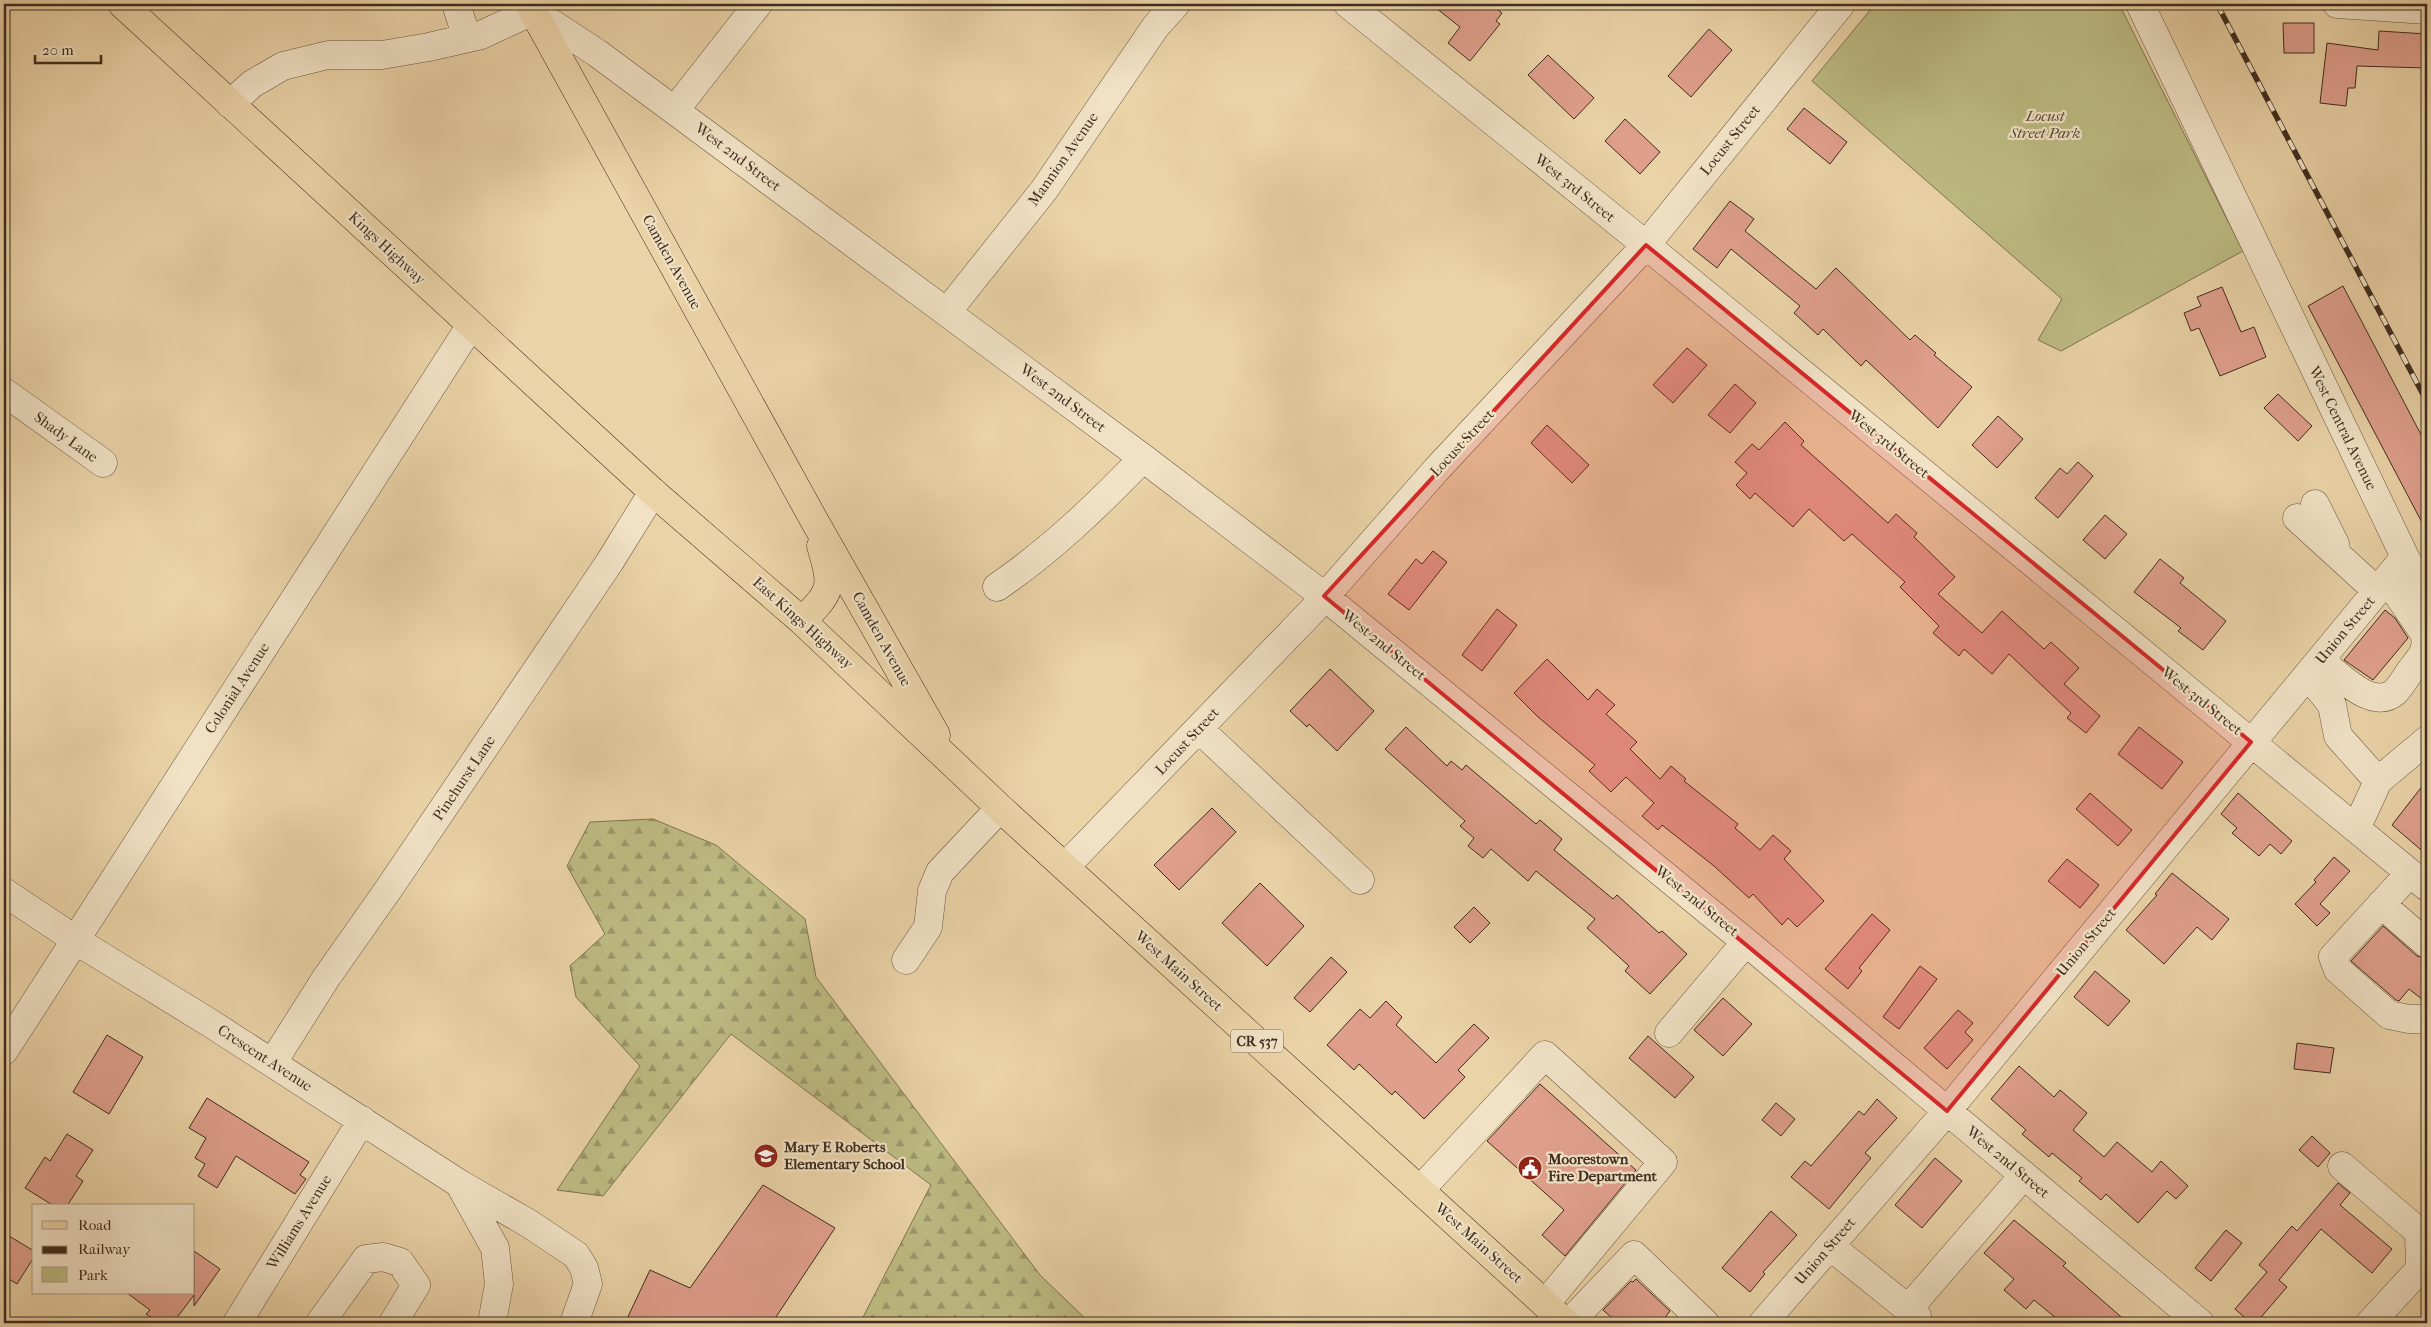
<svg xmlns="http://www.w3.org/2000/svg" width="2431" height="1327" font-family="'IM FELL French Canon',serif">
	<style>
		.forest { fill: url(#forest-firs); stroke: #7e7450 }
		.park { fill: #bdbb83; stroke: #7e7450 }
		.building { fill: #df9f8c; stroke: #3f2c1e }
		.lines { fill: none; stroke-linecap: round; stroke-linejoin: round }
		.minor-casing { stroke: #6a5640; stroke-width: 29 }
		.major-casing { stroke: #3f2c1e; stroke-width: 29 }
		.minor { stroke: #f1e2c6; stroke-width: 28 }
		.major { stroke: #ead3a7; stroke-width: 28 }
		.rail-casing { stroke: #3f2c1e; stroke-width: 5.5 }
		.rail { stroke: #f1e2c6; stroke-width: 4; stroke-dasharray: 11; stroke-linecap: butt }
		.marked { fill: #d62828; fill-opacity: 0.2; stroke: #d62828; stroke-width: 4; stroke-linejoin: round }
		.labels { text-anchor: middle; stroke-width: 4.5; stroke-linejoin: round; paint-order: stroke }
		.shield { fill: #f1e2c6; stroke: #746350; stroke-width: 1 }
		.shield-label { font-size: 14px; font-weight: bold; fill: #3f2c1e }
		.park-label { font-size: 15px; font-style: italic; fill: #584932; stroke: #f1e2c6 }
		.street-label { font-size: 15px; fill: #3f2c1e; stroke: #f1e2c6 }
		.poi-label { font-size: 15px; font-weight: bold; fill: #3f2c1e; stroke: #f1e2c6; text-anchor: start }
	</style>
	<defs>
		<pattern id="forest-firs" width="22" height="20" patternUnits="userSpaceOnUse" patternTransform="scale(1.25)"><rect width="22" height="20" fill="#bdbb83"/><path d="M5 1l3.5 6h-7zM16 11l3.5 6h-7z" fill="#9b986b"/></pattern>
	</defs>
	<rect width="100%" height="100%" fill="#ead3a7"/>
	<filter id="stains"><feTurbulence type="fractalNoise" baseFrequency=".004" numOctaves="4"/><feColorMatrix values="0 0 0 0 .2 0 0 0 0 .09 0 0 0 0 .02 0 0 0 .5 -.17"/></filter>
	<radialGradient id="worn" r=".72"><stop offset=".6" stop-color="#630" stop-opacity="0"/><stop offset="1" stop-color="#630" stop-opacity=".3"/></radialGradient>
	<path class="forest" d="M653,819L716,845L805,919L816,977L1040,1275L1090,1323H860L931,1185L731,1034L603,1196L557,1190L640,1066L576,997L570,966L605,934L567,866L590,822Z"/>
	<path class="park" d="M1875,4H2119L2243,251L2061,351L2038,340L2062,299L1812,81Z"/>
	<path class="building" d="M1431,4H1490L1502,13L1496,21L1500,24L1470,61L1448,43L1460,27Z
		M2283,23H2314V53H2284Z
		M1709,29L1732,50L1691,97L1668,76Z
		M2379,31L2427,34V68L2357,66L2355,88H2348L2346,106L2320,103L2327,43L2378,50Z
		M1548,55L1594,98L1574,119L1528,75Z
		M1804,108L1847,142L1830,164L1787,129Z
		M1625,119L1660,152L1640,174L1605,141Z
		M1730,201L1754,219L1745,231L1816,289L1836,268L1910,340L1915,335L1936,353L1934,355L1972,387L1938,428L1866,360L1861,366L1823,329L1818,335L1794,313L1800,306L1731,249L1717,268L1693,249Z
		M2343,286L2427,446V532L2308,306Z
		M2222,287L2241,332L2254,327L2266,357L2220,376L2199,328L2191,331L2184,313L2201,306L2197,297Z
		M1687,348L1707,365L1673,403L1653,385Z
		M1735,384L1756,403L1730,433L1708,415Z
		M2278,394L2312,426L2298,441L2264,408Z
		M1998,416L2023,439L1997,468L1972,445Z
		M1785,422L1804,441L1801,445L1888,523L1896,514L1917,533L1914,537L1955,577L1938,594L1982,633L2002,611L2044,649L2051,642L2079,668L2064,684L2100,716L2086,733L2067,718L2071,713L2009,654L1992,674L1964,649L1959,656L1933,633L1939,626L1900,587L1905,582L1852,534L1844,541L1809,509L1793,527L1755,493L1750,499L1736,485L1747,473L1735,462L1752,444L1759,450Z
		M1547,425L1589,465L1572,483L1531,443Z
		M2078,462L2093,476L2058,518L2035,498L2060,468L2067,474Z
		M2105,515L2127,534L2105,559L2083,540Z
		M1433,551L1447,562L1409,610L1388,594L1416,559L1422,564Z
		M2160,559L2184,578L2180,583L2226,621L2203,650L2178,631L2181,628L2134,592Z
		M1497,609L1517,625L1482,671L1462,655Z
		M2385,610L2395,618L2408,638L2373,680L2344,660Z
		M1547,659L1588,700L1597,689L1615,705L1606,714L1637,742L1630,749L1660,779L1671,766L1686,779L1684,781L1738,824L1735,828L1760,850L1773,835L1791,851L1784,859L1824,901L1797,927L1788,918L1782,925L1753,894L1749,898L1714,866L1662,825L1658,830L1642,816L1654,803L1626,777L1611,792L1589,771L1595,765L1537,716L1514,693Z
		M1330,669L1374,711L1337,751L1309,724L1307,727L1290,711Z
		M1406,727L1447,766L1451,761L1462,770L1466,765L1536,824L1540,820L1562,839L1554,850L1613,899L1617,895L1659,933L1662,931L1687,954L1650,994L1625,971L1629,966L1587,928L1595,919L1536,871L1528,881L1491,849L1483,858L1468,846L1474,838L1460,826L1465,821L1385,749Z
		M2139,727L2183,762L2162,789L2118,754Z
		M2427,780V855L2392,825Z
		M2090,793L2132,830L2118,846L2076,809Z
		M2238,793L2292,841L2281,854L2270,844L2259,856L2232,833L2237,828L2221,814Z
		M1212,808L1236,832L1179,890L1154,865Z
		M2334,857L2350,871L2320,904L2330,913L2317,926L2295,904L2316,882L2314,880Z
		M2067,859L2099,885L2080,908L2048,881Z
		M2172,873L2229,919L2212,940L2197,927L2164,964L2126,930L2157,895L2155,894Z
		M1260,883L1304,926L1267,966L1222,923Z
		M1474,907L1490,923L1470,943L1454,927Z
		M1872,914L1890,930L1859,968L1862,971L1848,989L1825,969Z
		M2383,926L2417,956L2427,959V1003L2409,989L2399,1001L2396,1000L2351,961Z
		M1331,957L1347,972L1310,1012L1294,998Z
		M1920,966L1937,979L1899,1029L1883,1017Z
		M2095,971L2130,1001L2108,1026L2074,997Z
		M1723,998L1752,1024L1723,1056L1694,1030Z
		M1386,1001L1402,1017L1396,1025L1436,1063L1474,1024L1489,1038L1458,1070L1465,1077L1424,1119L1395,1091L1392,1095L1359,1064L1354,1070L1327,1045L1360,1009L1370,1018Z
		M1958,1010L1973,1023L1965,1032L1973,1040L1947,1069L1924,1048Z
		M107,1035L143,1057L109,1114L73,1092Z
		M1648,1036L1694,1077L1675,1098L1629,1058Z
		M2297,1043L2334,1048L2330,1073L2294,1069Z
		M2019,1066L2054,1097L2060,1090L2087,1113L2073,1130L2104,1157L2117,1142L2152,1172L2161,1161L2188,1186L2176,1199L2167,1191L2138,1223L2106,1194L2101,1200L2079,1181L2082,1178L2052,1153L2049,1157L2022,1134L2026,1130L1991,1099Z
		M1540,1084L1636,1170L1565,1256L1542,1235L1564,1210L1487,1141Z
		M207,1098L309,1162L300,1175L306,1179L295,1194L236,1156L217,1188L198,1176L205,1164L195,1158L206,1138L189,1128Z
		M1877,1099L1897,1118L1865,1153L1871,1158L1829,1209L1791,1177L1805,1161L1811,1166L1859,1111L1864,1115Z
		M1776,1103L1795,1119L1781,1136L1762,1120Z
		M67,1134L93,1150L76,1176L83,1181L67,1206H54L25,1188L45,1157L50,1161Z
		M2312,1136L2330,1153L2318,1167L2299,1150Z
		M1935,1158L1962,1181L1922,1228L1895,1205Z
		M2338,1183L2350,1193L2340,1205L2392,1249L2372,1273L2321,1229L2279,1280L2287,1287L2256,1323H2251L2235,1309L2267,1272L2259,1265L2292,1226L2297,1231Z
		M763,1185L835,1228L772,1323H625L650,1270L690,1288Z
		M1771,1211L1797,1235L1763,1272L1765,1274L1750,1292L1722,1268Z
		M2014,1220L2066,1263L2063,1266L2128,1323H2062L2034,1300L2026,1309L2004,1290L2014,1279L1984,1253Z
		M2226,1230L2242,1243L2211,1281L2195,1268Z
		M4,1233L34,1251V1257L17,1284L4,1276Z
		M194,1251L220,1269L194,1306V1295L173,1323H159L146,1314L150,1310L127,1293H194Z
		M1636,1279L1670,1311L1661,1323H1618L1603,1310L1631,1281L1633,1282Z"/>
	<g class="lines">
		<defs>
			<path id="minor" d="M456,4L467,38
				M1348,4L1646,245L2427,887
				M2140,4L2405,557L2427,598
				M2337,4L2427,10
				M230,104L252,84L283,66L328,55H382L429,47L481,35L533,11L597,53L1143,458L1324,596L1746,942L2200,1323
				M675,110L758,4
				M947,312L1044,190L1156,26L1176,4
				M4,392L103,463
				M2315,504L2335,544
				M2297,518L2377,591
				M997,587C1051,550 1098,505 1143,458
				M2320,660C2337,673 2372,712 2395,692C2401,686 2406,677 2411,670C2421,657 2429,649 2424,633L2387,579
				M2308,675L2332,705L2338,736L2378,781L2362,816L2354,827
				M1199,729L1360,880
				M2378,781L2427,740
				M1065,867L1313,610L1436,470L1646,245L1841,4
				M2410,873L2333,957L2338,970L2389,1015L2409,1019H2427
				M4,892L88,948L210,1023L460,1184L528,1223L576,1255L584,1268L588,1284L574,1323
				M2381,904L2427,944
				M906,960L928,927L932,891L940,872L1000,808
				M1669,1033L1746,942
				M4,1051L471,325
				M273,1062L326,978L390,887L609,563L653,492
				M2342,1166L2419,1232L2420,1269L2427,1274
				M460,1185L495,1248L499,1284L492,1323
				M1420,1190L1545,1055L1663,1162L1545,1304
				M1830,1246L1917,1316L1914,1320
				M1908,1309L2024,1175
				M237,1323L362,1120
				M320,1323L366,1259L383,1257L400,1262L416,1285L393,1323
				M1569,1323L1634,1255L1705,1323
				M1763,1323L1947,1111L2405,557
				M2370,1323L2420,1269"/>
			<path id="major" d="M122,4L653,492L802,621L1000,808L1566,1323
				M529,4L814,520L936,735
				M802,621C833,590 833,587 821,546"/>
		</defs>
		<use href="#minor" class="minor-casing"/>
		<use href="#major" class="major-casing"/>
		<use href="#minor" class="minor"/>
		<use href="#major" class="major"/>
		<defs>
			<path id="rail" d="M2217,4L2427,402"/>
		</defs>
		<use href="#rail" class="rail-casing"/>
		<use href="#rail" class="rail"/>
	</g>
	<path class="marked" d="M1646,245L2251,742L1947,1111L1324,596Z"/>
	<defs>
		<symbol id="school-disc" viewBox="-11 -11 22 22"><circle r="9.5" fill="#8f2418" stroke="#f1e2c6"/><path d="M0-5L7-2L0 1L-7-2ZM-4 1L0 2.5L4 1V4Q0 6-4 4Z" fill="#fff"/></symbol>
		<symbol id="civic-disc" viewBox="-11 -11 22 22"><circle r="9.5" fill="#8f2418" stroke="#f1e2c6"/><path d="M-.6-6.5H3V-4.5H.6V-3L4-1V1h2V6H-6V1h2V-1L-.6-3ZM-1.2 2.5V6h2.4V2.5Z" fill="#fff"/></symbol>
	</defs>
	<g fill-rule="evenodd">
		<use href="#school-disc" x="752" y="1142" width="28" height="28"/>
		<use href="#civic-disc" x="1516" y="1154" width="28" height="28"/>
	</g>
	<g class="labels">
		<rect class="shield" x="1231" y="1029.5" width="52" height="23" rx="4"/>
		<g class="shield-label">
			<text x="1257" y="1046">CR 537</text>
		</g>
		<g class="park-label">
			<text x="2045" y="121">Locust<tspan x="2045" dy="17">Street Park</tspan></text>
		</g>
		<g class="street-label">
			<text transform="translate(1730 140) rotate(-51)" y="5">Locust Street</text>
			<text transform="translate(738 157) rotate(37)" y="5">West 2nd Street</text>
			<text transform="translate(1063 159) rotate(-55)" y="5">Mannion Avenue</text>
			<text transform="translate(1575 188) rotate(39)" y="5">West 3rd Street</text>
			<text transform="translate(387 248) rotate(43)" y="5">Kings Highway</text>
			<text transform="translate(672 262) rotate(61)" y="5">Camden Avenue</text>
			<text transform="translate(1063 398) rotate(37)" y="5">West 2nd Street</text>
			<text transform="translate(2343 428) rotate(64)" y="5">West Central Avenue</text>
			<text transform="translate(66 437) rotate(36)" y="5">Shady Lane</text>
			<text transform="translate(1462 443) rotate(-47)" y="5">Locust Street</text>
			<text transform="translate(1889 444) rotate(39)" y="5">West 3rd Street</text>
			<text transform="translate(803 623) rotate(42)" y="5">East Kings Highway</text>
			<text transform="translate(2345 630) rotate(-50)" y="5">Union Street</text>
			<text transform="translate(882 639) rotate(61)" y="5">Camden Avenue</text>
			<text transform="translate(1384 645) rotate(39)" y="5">West 2nd Street</text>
			<text transform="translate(237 688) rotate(-57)" y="5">Colonial Avenue</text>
			<text transform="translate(2202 701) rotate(39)" y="5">West 3rd Street</text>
			<text transform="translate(1187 741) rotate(-47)" y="5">Locust Street</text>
			<text transform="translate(464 778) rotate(-56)" y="5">Pinehurst Lane</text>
			<text transform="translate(1697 901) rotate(39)" y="5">West 2nd Street</text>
			<text transform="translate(2086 942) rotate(-50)" y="5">Union Street</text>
			<text transform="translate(1179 971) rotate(42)" y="5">West Main Street</text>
			<text transform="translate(265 1058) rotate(33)" y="5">Crescent Avenue</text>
			<text transform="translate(2008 1162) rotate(40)" y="5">West 2nd Street</text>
			<text transform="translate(299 1222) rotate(-58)" y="5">Williams Avenue</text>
			<text transform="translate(1479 1243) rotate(42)" y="5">West Main Street</text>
			<text transform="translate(1825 1251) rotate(-49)" y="5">Union Street</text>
		</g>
		<g class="poi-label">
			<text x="784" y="1152">Mary E Roberts<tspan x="784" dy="17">Elementary School</tspan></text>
			<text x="1548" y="1164">Moorestown<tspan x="1548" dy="17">Fire Department</tspan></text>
		</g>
	</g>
	<rect width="2431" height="1327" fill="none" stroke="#ead3a7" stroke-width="20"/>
	<rect x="5" y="5" width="2421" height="1317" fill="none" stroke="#3f2c1e" stroke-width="2.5"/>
	<rect x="10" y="10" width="2411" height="1307" fill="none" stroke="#3f2c1e"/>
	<rect x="32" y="1204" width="162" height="90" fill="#f1e2c6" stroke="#aa9983"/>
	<rect x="42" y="1221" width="25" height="8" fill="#ead3a7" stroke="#aa9983"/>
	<text x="78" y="1230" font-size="15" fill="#3f2c1e">Road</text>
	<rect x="42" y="1246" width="25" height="8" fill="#3f2c1e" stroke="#aa9983"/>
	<text x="78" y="1254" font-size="15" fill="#3f2c1e">Railway</text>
	<rect x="42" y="1267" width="25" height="15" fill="#bdbb83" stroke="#aa9983"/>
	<text x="78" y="1280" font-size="15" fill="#3f2c1e">Park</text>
	<path d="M35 55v8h66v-8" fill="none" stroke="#3f2c1e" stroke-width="2.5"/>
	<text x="42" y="55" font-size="15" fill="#3f2c1e" stroke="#f1e2c6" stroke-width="4" paint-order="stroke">20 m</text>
	<rect width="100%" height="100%" filter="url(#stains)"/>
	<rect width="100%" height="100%" fill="url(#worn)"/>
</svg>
